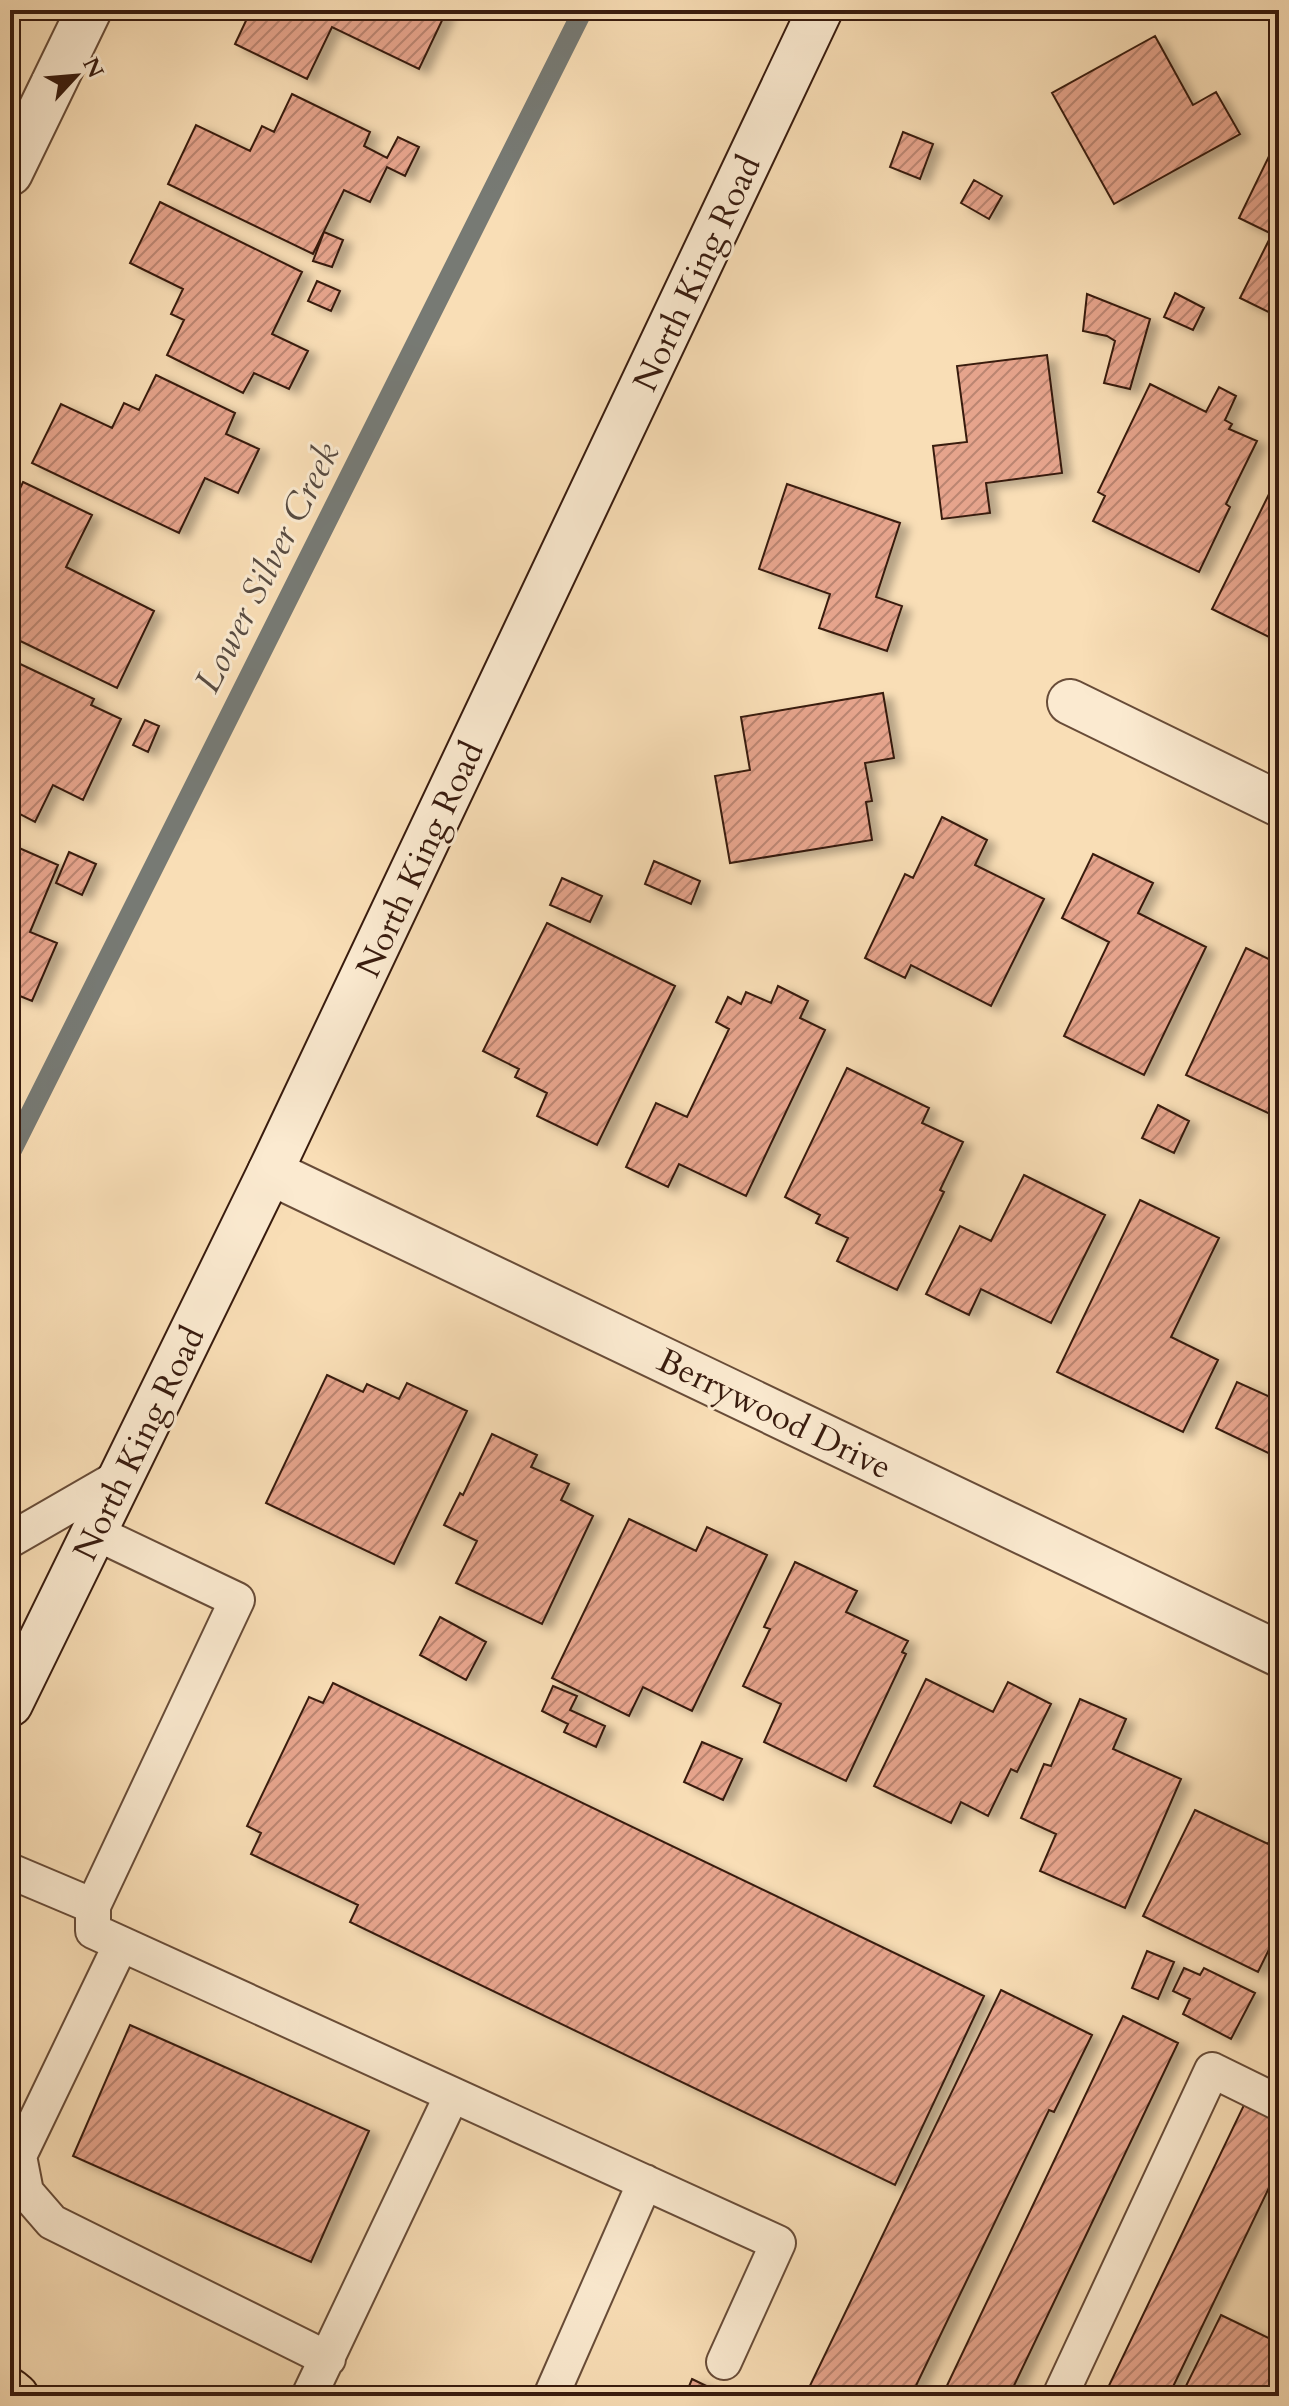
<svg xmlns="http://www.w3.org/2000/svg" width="1289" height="2406" font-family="Cardo,serif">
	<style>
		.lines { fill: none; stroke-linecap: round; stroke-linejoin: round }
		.stream { stroke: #777a74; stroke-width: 20 }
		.building { fill: url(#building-hatch); stroke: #381b0e; stroke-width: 2; filter: url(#shadow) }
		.service-casing { stroke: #684c38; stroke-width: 38 }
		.minor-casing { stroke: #684c38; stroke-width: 48 }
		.secondary-casing { stroke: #381b0e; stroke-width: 48 }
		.primary-casing { stroke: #381b0e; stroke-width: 48 }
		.service { stroke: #fbead0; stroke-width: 34 }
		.minor { stroke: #fbead0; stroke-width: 44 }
		.secondary { stroke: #fbead0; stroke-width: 44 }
		.primary { stroke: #f9deb6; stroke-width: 44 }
		.labels { text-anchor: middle; stroke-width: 6; stroke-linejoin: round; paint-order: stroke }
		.street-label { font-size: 34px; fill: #381b0e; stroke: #fbead0 }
		.water-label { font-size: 36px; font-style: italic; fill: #584b41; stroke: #fbead0 }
	</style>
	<defs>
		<pattern id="building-hatch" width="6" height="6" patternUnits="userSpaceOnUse" patternTransform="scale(2)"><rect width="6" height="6" fill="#e6a48c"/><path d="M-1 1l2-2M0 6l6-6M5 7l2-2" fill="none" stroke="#bb8571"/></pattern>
		<filter id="shadow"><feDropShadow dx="9" dy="5" stdDeviation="4" flood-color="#0004"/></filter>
	</defs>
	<rect width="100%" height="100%" fill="#f9deb6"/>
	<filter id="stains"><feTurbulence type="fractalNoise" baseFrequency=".0025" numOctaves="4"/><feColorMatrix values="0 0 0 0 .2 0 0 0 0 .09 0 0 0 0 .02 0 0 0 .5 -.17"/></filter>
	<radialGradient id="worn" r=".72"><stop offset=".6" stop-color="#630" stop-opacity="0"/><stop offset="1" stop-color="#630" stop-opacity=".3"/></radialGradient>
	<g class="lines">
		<path class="stream" d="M10,1154L583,10"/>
	</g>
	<path class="building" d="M251,10H447L419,69L332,27L307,79L235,44Z
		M1155,36L1193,105L1216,92L1240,134L1114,204L1052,93Z
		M292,94L370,132L364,146L387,158L398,137L419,147L405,176L387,167L370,202L344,190L313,254L168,184L196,125L250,151L262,126L274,132Z
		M903,132L933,144L920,179L890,167Z
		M1271,152L1279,156V317L1240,298L1272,234L1239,218Z
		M974,180L1002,196L989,219L961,203Z
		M160,202L302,272L272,334L308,351L289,389L254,373L243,393L167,355L184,320L171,314L183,289L130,263Z
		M324,232L343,240L332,267L313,261Z
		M317,281L340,291L331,311L308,301Z
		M1175,293L1204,308L1193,330L1164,317Z
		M1087,294L1150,319L1130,389L1104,383L1115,341L1107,336L1083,331Z
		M1047,355L1062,473L986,483L990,513L942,519L933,446L967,442L957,366Z
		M156,375L235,413L226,434L259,449L238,493L205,478L179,533L32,463L61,404L112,428L124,403L139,410Z
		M1150,384L1206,412L1219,387L1236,396L1225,420L1232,424L1229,429L1257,441L1226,504L1230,507L1199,572L1093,521L1105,496L1098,492Z
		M1279,474V625L1273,639L1212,609Z
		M23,482L92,515L66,567L154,611L117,688L10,636V576L18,560L10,556V510Z
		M787,484L900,523L876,597L902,606L887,651L819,628L830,594L759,569Z
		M16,662L94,699L91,705L121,719L83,800L53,785L35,822L10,809V675Z
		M883,693L894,758L865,763L872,801L866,802L872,840L730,863L715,776L750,770L741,717Z
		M145,720L159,726L148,752L133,745Z
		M942,817L987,840L975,865L1044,899L991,1006L911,965L905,978L865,958L905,874L913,878Z
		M10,844L58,865L30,932L57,943L32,1001L10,992Z
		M69,852L96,864L82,895L56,883Z
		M1093,854L1153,883L1138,913L1206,947L1144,1075L1064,1036L1109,942L1062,918Z
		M654,861L700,881L691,904L645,884Z
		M562,878L602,896L590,922L550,905Z
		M547,923L675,986L597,1145L537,1116L547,1093L515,1077L519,1069L483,1051Z
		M1246,948L1279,964V1118L1186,1075Z
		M778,986L808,1001L800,1018L825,1030L746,1196L679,1164L668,1187L626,1167L656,1103L687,1117L729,1029L716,1022L728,997L741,1004L746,992L771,1003Z
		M847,1068L929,1108L922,1123L963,1142L940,1190L944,1192L897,1290L837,1261L848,1238L816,1223L820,1215L785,1197Z
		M1158,1105L1189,1121L1174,1153L1142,1138Z
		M1024,1175L1105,1215L1051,1323L981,1289L969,1315L926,1294L960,1226L991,1241Z
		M1140,1200L1219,1238L1171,1337L1218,1360L1183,1432L1057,1372Z
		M327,1375L363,1392L367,1384L399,1399L407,1383L467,1411L394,1564L266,1503Z
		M1279,1378V1458L1216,1428L1237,1382L1270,1397Z
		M492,1434L537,1455L531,1467L569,1484L561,1500L593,1516L542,1624L456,1583L477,1541L444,1525L460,1493L463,1495Z
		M629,1519L696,1551L707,1527L767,1555L692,1711L643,1687L629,1716L552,1678Z
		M795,1562L857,1591L846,1612L908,1641L902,1652L906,1654L846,1781L764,1742L781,1704L743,1686L770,1629L764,1627Z
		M440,1617L486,1642L466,1680L420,1655Z
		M926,1679L993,1712L1008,1682L1051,1704L1017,1772L1011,1769L988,1816L961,1802L951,1823L874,1786Z
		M333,1683L984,1996L895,2185L350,1922L358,1905L251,1854L261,1833L247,1826L309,1697L323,1703Z
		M553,1686L577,1696L570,1710L605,1726L596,1747L564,1732L568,1724L542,1711Z
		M1080,1699L1126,1719L1113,1749L1181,1779L1125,1908L1040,1871L1056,1834L1021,1818L1044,1764L1051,1766Z
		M702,1742L742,1759L723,1800L684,1782Z
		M1195,1810L1268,1844L1279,1821V1929L1258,1972L1143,1916Z
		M1147,1951L1174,1962L1158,1999L1132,1988Z
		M1184,1968L1200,1975L1204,1968L1255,1993L1231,2039L1183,2014L1190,1999L1173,1991Z
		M1001,1990L1092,2035L1054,2112L1049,2110L911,2396H805Z
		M1123,2016L1178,2043L1009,2396H942Z
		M130,2025L369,2131L311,2262L73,2156Z
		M1244,2105L1279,2122V2167L1169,2395L1172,2396H1104Z
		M1221,2315L1279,2343V2396L1182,2394Z
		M692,2379L727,2396H685Z"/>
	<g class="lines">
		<defs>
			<path id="service" d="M94,1532L237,1600L93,1906V1931L778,2243L724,2362
				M10,1540L121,1476
				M10,1871L93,1906
				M121,1944L19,2156L26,2192L52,2222L328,2359
				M309,2396L452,2095
				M551,2396L645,2182
				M1060,2396L1212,2070L1279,2103"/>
			<path id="minor" d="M10,173L89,10
				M1070,702L1279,804
				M270,1172L1279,1654"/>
			<path id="secondary" d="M10,1704L270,1172L820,10"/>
			<path id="primary" d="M10,2391L16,2396"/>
		</defs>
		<use href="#service" class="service-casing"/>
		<use href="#minor" class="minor-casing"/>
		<use href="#secondary" class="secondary-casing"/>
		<use href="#primary" class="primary-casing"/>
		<use href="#service" class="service"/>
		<use href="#minor" class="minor"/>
		<use href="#secondary" class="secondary"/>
		<use href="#primary" class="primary"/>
	</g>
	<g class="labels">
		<g class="street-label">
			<text transform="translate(696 273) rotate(-65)" y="12">North King Road</text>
			<text transform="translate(419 859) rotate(-65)" y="12">North King Road</text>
			<text transform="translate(775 1413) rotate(26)" y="12">Berrywood Drive</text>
			<text transform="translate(138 1443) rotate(-64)" y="12">North King Road</text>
		</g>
		<g class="water-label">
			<text transform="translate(266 567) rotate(-63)" y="13">Lower Silver Creek</text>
		</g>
	</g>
	<rect width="1289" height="2406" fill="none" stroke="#f9deb6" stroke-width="40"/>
	<rect x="12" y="12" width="1265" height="2382" fill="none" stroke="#381b0e" stroke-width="4"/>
	<rect x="20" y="20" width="1249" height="2366" fill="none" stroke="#381b0e" stroke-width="2"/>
	<g transform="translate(76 76) rotate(64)" stroke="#fbead0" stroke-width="6" paint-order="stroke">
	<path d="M0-6L14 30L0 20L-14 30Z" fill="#381b0e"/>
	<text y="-12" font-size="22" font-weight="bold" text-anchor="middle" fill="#381b0e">N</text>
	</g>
	<rect width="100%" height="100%" filter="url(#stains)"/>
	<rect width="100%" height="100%" fill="url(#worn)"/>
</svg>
